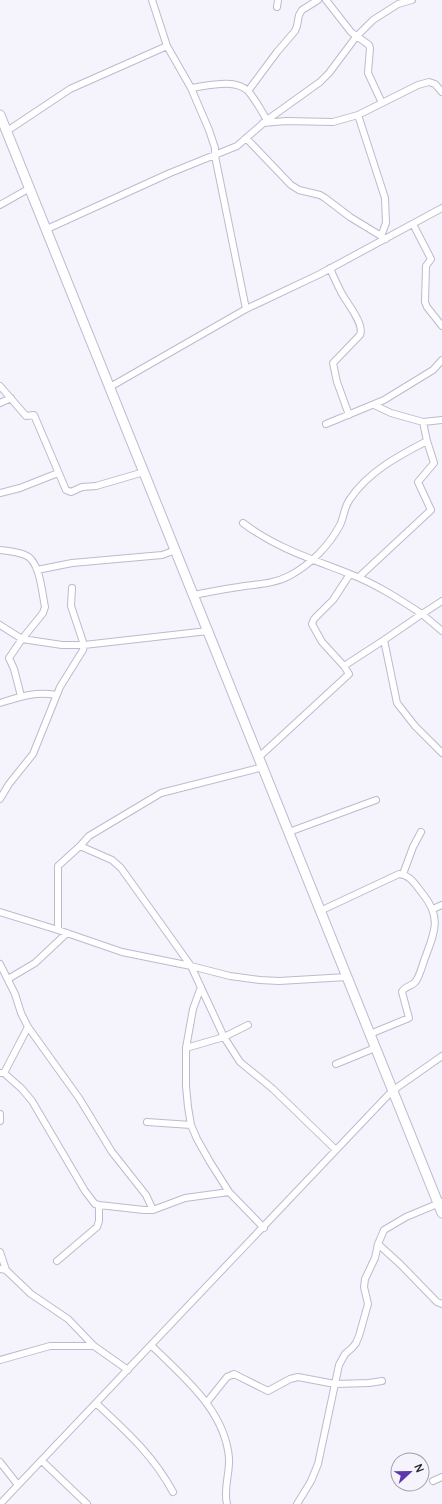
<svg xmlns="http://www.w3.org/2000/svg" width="442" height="1504" font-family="Manrope,sans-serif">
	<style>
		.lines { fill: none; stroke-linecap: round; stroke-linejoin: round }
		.street-casing { stroke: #bdbad0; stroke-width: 8 }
		.secondary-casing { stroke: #bdbad0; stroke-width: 11 }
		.street { stroke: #fff; stroke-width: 6 }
		.secondary { stroke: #fff; stroke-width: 9 }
	</style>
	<rect width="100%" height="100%" fill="#f5f3fc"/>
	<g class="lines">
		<defs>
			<path id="street" d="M152,0L167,46L191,88L209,130L215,148V156L246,309
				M326,0L351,32L369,45L370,48L368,73L382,103
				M277,7L278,0
				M191,88C207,86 235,78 248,91C255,99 261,110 267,120
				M248,91L277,52L295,31L297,26L299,15L302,10L318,0
				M358,115L385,198L386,223L381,236
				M263,123L286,121L333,122L358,115L418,85L429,82L435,84L442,92
				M7,131L70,89L167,46
				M246,138L291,185L299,190L320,195L325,198L350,217L386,239
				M0,205L30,188
				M413,224L431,259L426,266L425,302L427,307L442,326
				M47,229L170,173L237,146L267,120L320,82L329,73L356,37L373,20L398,4L412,0
				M330,268C333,276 337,284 341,292C346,302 365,324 360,335L333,363L337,382L349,415
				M0,386L26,416L34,415L66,490L71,492L82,487L96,486L144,472
				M110,387L246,309L320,274L442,208
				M0,403L11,398
				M374,405L391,413L423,422
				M326,424L384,400L433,370L442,360
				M0,493L20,488L58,473
				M243,523C276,548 312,559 350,574C376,584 399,599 422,614L384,640L397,703L415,726L442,753
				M0,550C8,551 18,552 25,555C40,560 42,593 45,607L43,613L22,639L9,658L14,669L21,696
				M37,570L72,563L162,555L176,550
				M359,577L431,510L418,482L434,463L427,441
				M194,595C209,592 224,589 239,587C256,584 274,584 289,576C310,565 329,546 340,525C344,517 344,507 350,499C368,472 398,456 427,441L423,422L442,420
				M442,601L422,614L442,631
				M0,625L22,639L62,645H84L208,631
				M344,666L322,642L312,624L314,619L333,600L350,574
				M0,703C19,697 36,691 56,695
				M259,757L349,674L344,666L384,640
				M263,767L161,793L89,836L80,846L112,860L121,868L191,966L224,1037L240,1062L273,1089L336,1150
				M0,799L9,784L33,754L60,687L83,650L84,645L71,606L72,588
				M289,832L376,800
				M403,874L413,847L421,832
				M433,909L442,905
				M320,911L399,874C410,875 415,884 422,893C442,917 435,931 425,958C422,966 420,975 416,981C412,987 404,986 402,992L409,1018L370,1034
				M0,912L58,930L122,952L191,966L230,976L260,980L279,981L347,977
				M58,930V866L80,846
				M0,964L15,994L21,1013L28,1027L79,1098L112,1152L146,1195L153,1210
				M8,979L35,963L67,933
				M201,987L193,1009L186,1048V1086L188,1107L191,1125L197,1139L210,1162L229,1192L264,1228
				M186,1048L224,1037L248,1025
				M336,1064L375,1048
				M0,1073H4L22,1089L32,1101L85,1191L95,1204L99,1205L144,1210H153L185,1198L229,1192
				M4,1073L28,1027
				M0,1114V1121
				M147,1122L191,1125
				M378,1244L400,1264L437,1302L442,1304
				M0,1252L6,1270
				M57,1261L97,1227L99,1221V1205
				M0,1269L6,1270L31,1294L68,1319L94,1346L128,1370
				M152,1346C183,1377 225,1410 229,1458C230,1474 223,1489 227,1504
				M0,1360L50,1346H94
				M207,1402L227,1377L234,1374L268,1391L290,1379L298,1377L335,1384L369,1383L382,1381
				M97,1404C127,1432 153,1455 173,1492
				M42,1461L87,1504
				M0,1462L18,1485
				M433,1481L442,1477
				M0,1504L392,1091L442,1056
				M297,1504L311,1481L318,1464L339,1365L345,1354L352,1348L356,1343L359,1336L368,1304L364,1287L365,1279L375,1258L378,1244L384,1230L406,1217L442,1202"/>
			<path id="secondary" d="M0,115L442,1213"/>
		</defs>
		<use href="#street" class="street-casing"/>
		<use href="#secondary" class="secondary-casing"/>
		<use href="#street" class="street"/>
		<use href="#secondary" class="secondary"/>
	</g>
	<g transform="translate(410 1472) rotate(68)"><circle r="19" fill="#f5f3fc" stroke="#a19fa8"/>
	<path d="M0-3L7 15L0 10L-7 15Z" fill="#5e36ad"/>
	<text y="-6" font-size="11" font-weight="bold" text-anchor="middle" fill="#222129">N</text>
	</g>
</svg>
